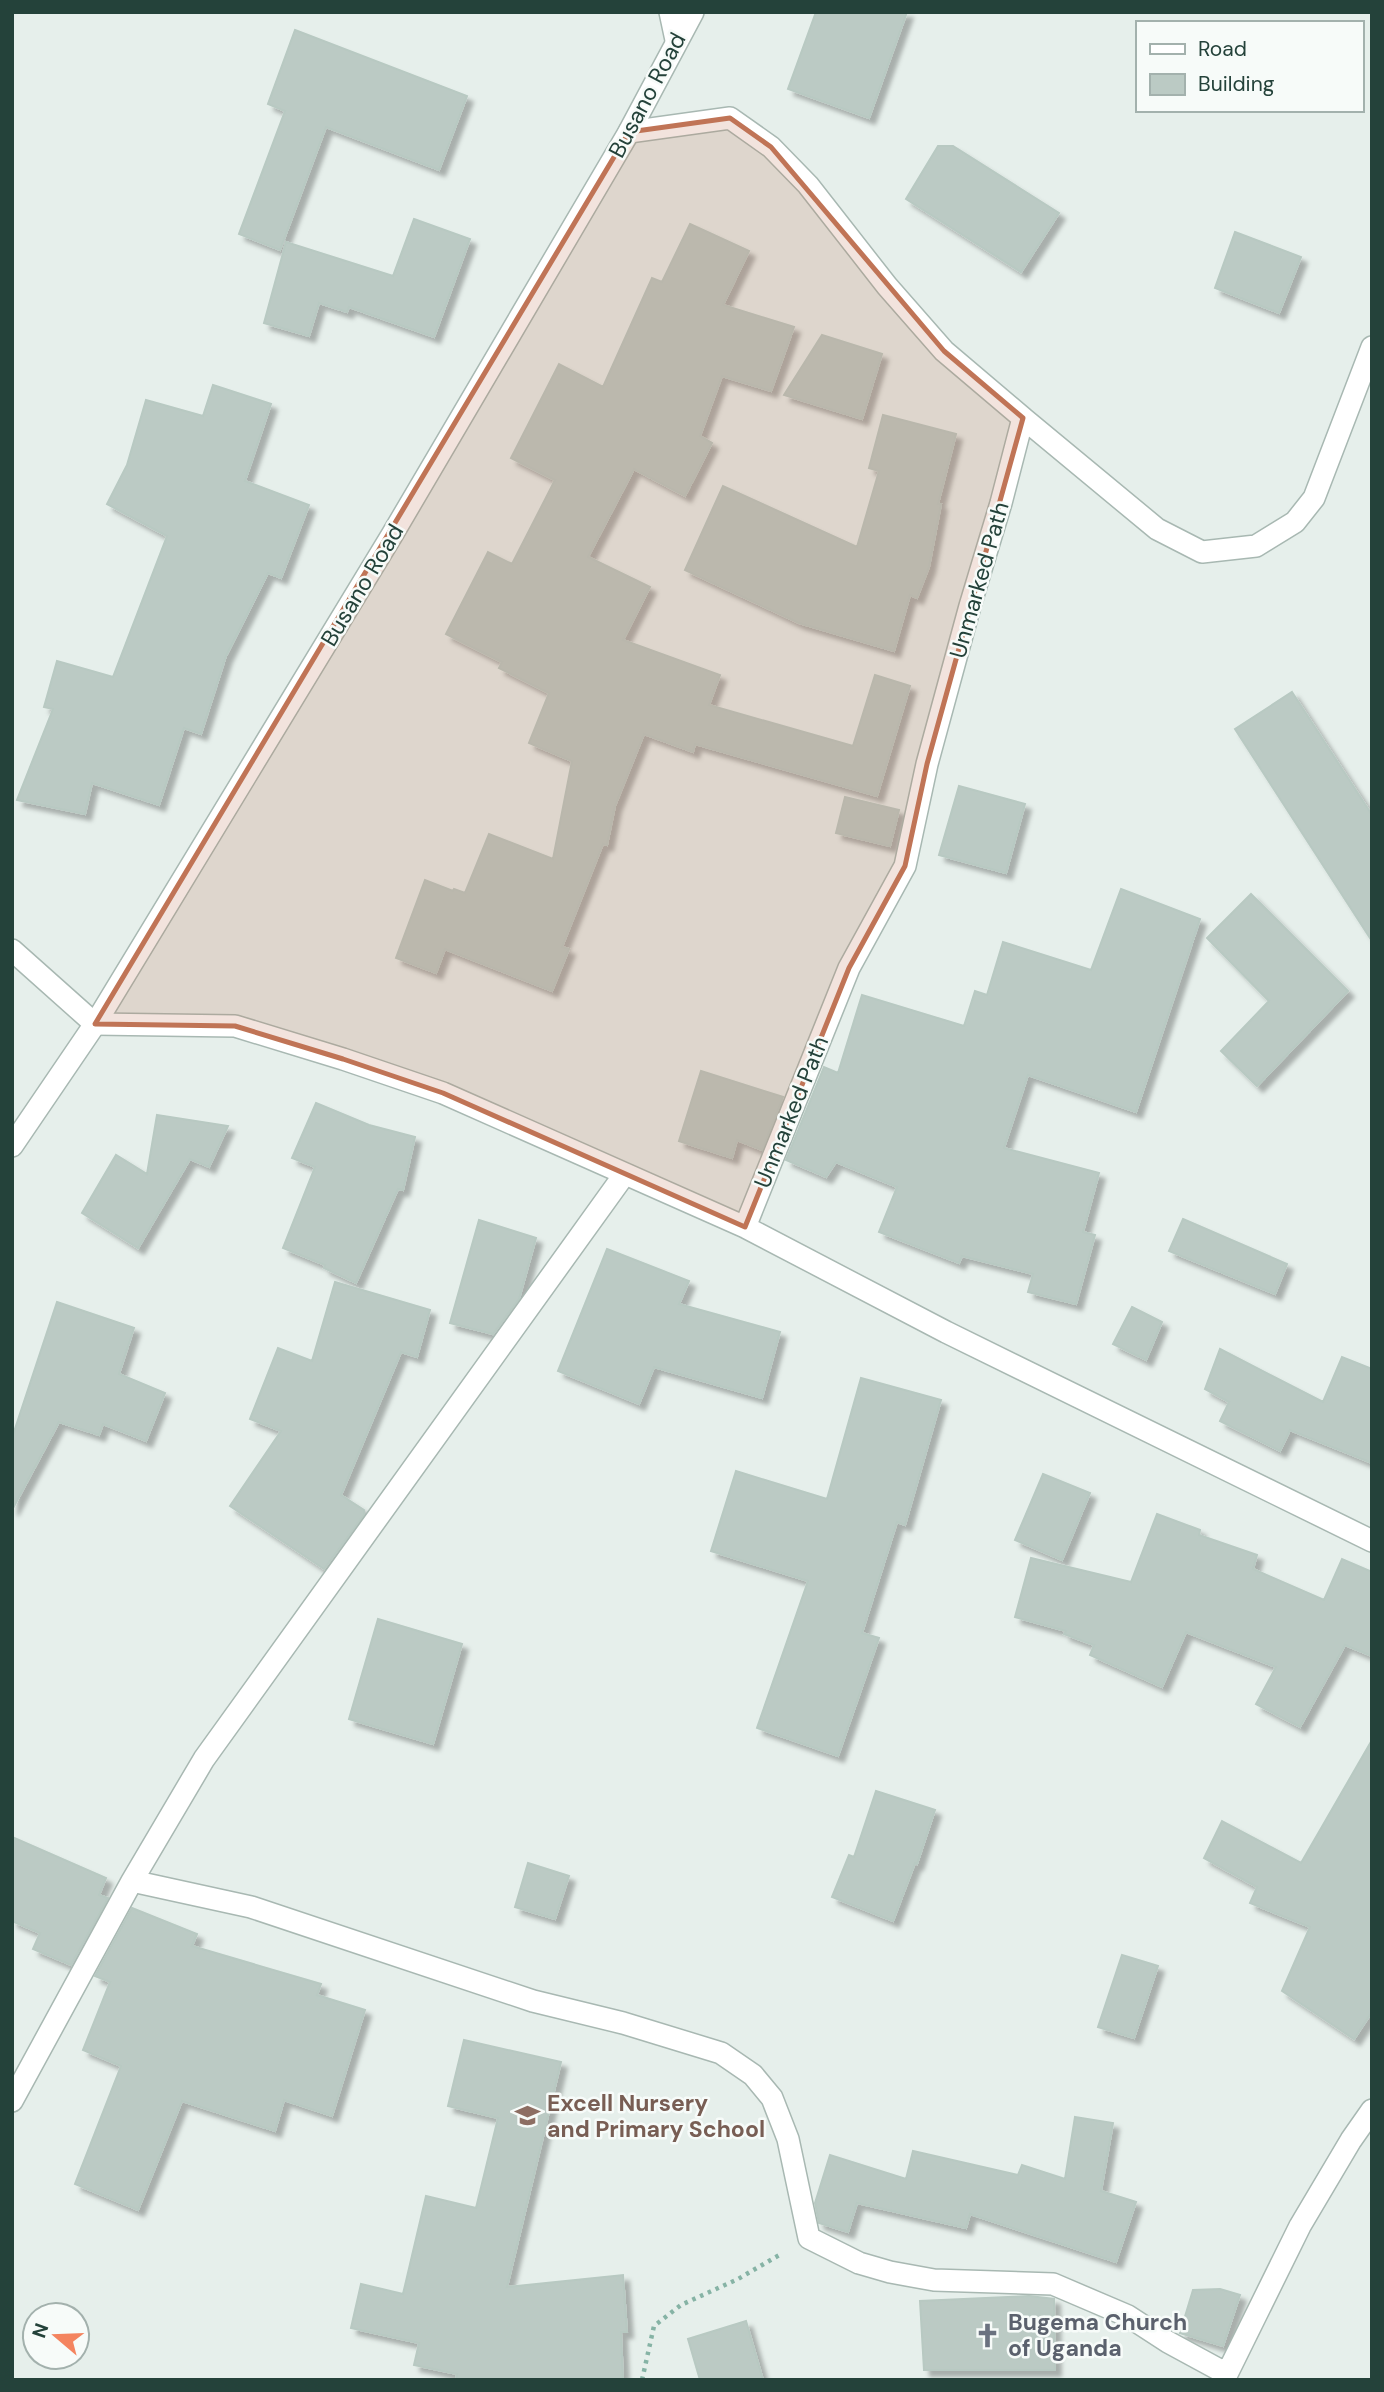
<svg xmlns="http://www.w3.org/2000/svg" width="1384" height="2392" font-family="'DM Sans',sans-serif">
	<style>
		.building { fill: #bbcac4; stroke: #b8c9c2; stroke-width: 2; filter: url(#shadow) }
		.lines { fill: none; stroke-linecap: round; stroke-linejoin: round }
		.minor-casing { stroke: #a8b8b2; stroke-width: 24 }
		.tertiary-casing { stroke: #a8b8b2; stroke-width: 24 }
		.path { stroke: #86b3a5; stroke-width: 4.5; stroke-dasharray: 3.5 5; stroke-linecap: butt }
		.minor { stroke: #fff; stroke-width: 21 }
		.tertiary { stroke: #fff; stroke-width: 21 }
		.marked { fill: #c07456; fill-opacity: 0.2; stroke: #c07456; stroke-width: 5; stroke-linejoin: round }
		.labels { text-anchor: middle; stroke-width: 5; stroke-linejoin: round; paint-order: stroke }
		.street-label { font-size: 23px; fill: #24423a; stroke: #f7fbf9 }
		.education-label { font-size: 23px; font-weight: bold; fill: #785e54; stroke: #f7fbf9; text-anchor: start }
		.worship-label { font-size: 23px; font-weight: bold; fill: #5b616d; stroke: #f7fbf9; text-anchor: start }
	</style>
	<defs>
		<filter id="shadow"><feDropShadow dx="6" dy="6" stdDeviation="2" flood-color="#0004"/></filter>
	</defs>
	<rect width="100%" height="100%" fill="#e6efeb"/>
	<path class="building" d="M816,12H907L869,118L788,89Z
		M295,30L467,96L439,170L326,127L280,250L239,234L285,111L268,104Z
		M938,146H953L1059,213L1021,272L906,199Z
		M414,219L470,239L434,337L349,307L347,312L319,303L309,336L264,323L286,242L393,276Z
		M690,224L749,251L723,305L794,327L771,391L722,376L700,436L712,443L685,496L634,469L588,557L650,587L623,640L720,675L709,705L853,746L875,675L910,686L877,796L695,744L693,752L644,734L615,806L607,845L603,844L562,947L569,949L552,991L445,949L436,973L396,958L425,880L453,891L454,889L465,893L489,834L553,859L572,761L529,743L549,693L499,668L502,662L446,634L488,552L512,564L555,480L511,458L559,364L603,387L652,278L662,282Z
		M1235,232L1301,257L1279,313L1215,288Z
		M822,335L882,354L862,419L784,395Z
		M213,385L271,404L245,481L309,505L281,578L268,573L226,656L201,734L184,728L159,805L92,783L85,814L17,800L53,709L44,707L57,661L113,677L167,536L107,504L127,465L146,400L203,416Z
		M883,415L956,434L938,504H941L929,567L917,598L910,595L894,651L799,623L685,570L723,486L857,547L879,471L869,468Z
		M1292,692L1372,815V941L1235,729Z
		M959,786L1025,804L1006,873L939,855Z
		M845,797L899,810L890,846L836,833Z
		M1121,889L1200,919L1136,1112L1028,1075L1004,1148L1099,1173L1083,1232L1095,1235L1076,1304L1028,1292L1033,1274L962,1256L959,1263L879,1232L897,1187L836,1162L826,1177L786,1160L824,1067L838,1073L862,995L964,1026L975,991L987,995L1003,942L1091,970Z
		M1251,894L1348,991L1257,1086L1221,1051L1269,1001L1207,938Z
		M701,1071L783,1097L762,1150L737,1140L732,1158L679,1141Z
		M316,1103L369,1125L415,1137L403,1190L398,1189L356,1283L324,1268L325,1265L283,1248L315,1167L292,1158Z
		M157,1115L228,1126L209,1167L190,1159L138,1248L82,1213L116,1155L147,1174Z
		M1183,1219L1287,1264L1275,1294L1169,1251Z
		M479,1220L536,1238L519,1299L493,1334L450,1323Z
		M607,1249L689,1281L679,1304L780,1332L762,1398L654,1367L639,1404L558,1371Z
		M335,1282L430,1310L417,1357L401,1352L341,1495L364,1510V1515L324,1569L230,1506L281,1431L250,1419L278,1348L312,1361Z
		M57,1302L134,1328L119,1374L165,1393L146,1441L103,1424L99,1435L59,1422L12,1510V1438Z
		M1132,1307L1162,1322L1146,1360L1113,1344Z
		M1220,1349L1323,1402L1342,1357L1372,1369V1463L1290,1430L1280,1451L1220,1421L1229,1402L1205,1389Z
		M861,1378L941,1400L905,1525L897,1522L862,1633L879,1638L838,1756L757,1728L808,1581L711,1551L736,1471L827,1499Z
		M1043,1474L1090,1493L1062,1560L1015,1540Z
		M1157,1514L1200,1530L1199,1535L1257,1555L1253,1569L1324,1600L1342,1559L1372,1572V1656L1345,1645L1300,1727L1256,1704L1276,1667L1186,1632L1162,1687L1090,1655L1094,1645L1064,1634L1066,1631L1015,1617L1031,1558L1131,1582Z
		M378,1619L462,1644L433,1744L349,1719Z
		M1372,1740V2012L1354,2039L1282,1991L1310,1927L1250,1903L1257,1887L1204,1858L1222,1821L1301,1863Z
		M876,1791L935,1810L917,1864L915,1863L893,1921L832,1897L849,1855L854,1857Z
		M12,1837L106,1878L99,1895L108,1898L71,1965L33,1949L40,1933L12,1921Z
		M528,1863L569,1876L555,1919L515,1907Z
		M132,1908L197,1934L192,1946L321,1984L317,1995L365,2010L332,2116L284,2100L275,2131L182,2101L138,2210L75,2184L121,2066L83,2050L110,1982L95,1976Z
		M1122,1955L1158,1966L1134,2038L1098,2027Z
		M464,2040L561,2062L507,2287L623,2275L627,2332H621L623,2380H456L457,2374L414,2365L419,2343L351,2328L361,2284L403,2294L426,2196L476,2208L498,2118L448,2106Z
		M1075,2117L1113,2123L1101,2191L1136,2202L1116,2262L970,2214L966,2228L857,2203L848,2232L819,2223L815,2203L830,2155L906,2179L913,2151L1018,2175L1022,2165L1065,2179Z
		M1220,2289L1240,2295L1223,2346L1180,2333L1193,2290Z
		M1029,2296L1054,2299L1055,2370H924L920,2301Z
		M746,2321L763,2380H700L688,2339Z"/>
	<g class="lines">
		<defs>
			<path id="minor" d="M670,12L676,40
				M629,132L730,118L771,147L808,185L887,286L944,351L1023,418L1001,503L970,606L927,764L905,866L849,968L745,1227
				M1023,418L1157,529L1202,552L1256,546L1295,522L1314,498L1372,347
				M12,950L95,1024L235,1026L343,1059L443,1093L745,1227L946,1332L1372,1541
				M132,1881L251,1907L533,2001L623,2023L721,2053L753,2075L772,2098L788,2139L809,2238L859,2263L890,2272L934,2280L1053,2284L1128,2316L1168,2342L1227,2374
				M12,2101L132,1881L204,1759L624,1175
				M1224,2380L1300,2226L1351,2140L1372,2110"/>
			<path id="tertiary" d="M12,1146L95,1024L392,535L629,132L693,12"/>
		</defs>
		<use href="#minor" class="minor-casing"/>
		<use href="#tertiary" class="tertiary-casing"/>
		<path class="path" d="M642,2380L654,2326L681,2305L738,2279L781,2254"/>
		<use href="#minor" class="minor"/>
		<use href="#tertiary" class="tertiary"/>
	</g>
	<path class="marked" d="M730,118L771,147L944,351L1023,418L927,764L905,866L849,968L745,1227L443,1093L343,1059L235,1026L95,1024L629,132Z"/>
	<defs>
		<symbol id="school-bare" viewBox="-9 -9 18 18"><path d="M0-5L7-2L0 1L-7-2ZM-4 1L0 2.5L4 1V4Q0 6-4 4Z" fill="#8d6e63" stroke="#f7fbf9" stroke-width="2.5" paint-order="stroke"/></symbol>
		<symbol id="church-bare" viewBox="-9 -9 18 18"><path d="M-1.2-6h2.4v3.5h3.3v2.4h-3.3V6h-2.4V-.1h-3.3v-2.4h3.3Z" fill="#6b7280" stroke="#f7fbf9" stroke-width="2.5" paint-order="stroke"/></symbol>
	</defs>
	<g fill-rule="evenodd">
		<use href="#school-bare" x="510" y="2098" width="35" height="35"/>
		<use href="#church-bare" x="970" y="2318" width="35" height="35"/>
	</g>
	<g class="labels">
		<g class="street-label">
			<text transform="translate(647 95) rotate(-62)" y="8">Busano Road</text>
			<text transform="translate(979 580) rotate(-74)" y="8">Unmarked Path</text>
			<text transform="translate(362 585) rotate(-59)" y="8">Busano Road</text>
			<text transform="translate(791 1112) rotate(-68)" y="8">Unmarked Path</text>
		</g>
		<g class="education-label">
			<text x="547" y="2111">Excell Nursery<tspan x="547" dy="26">and Primary School</tspan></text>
		</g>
		<g class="worship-label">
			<text x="1008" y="2330">Bugema Church<tspan x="1008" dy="26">of Uganda</tspan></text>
		</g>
	</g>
	<rect width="1384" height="2392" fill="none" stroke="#24423a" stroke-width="28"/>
	<rect x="1136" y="21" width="228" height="91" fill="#f7fbf9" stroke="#a3b1ad" stroke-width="2"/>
	<rect x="1150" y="44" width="35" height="10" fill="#ffffff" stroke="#a3b1ad" stroke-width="2"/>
	<text x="1198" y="56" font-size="21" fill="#24423a">Road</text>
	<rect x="1150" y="74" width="35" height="21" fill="#bbcac4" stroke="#a3b1ad" stroke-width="2"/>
	<text x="1198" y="91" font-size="21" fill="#24423a">Building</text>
	<g transform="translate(56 2336) rotate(289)"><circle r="33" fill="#f7fbf9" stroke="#a3b1ad" stroke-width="2"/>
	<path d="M0-5L12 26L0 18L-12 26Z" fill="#f4845f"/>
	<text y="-10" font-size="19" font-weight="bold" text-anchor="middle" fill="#24423a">N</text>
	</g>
</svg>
